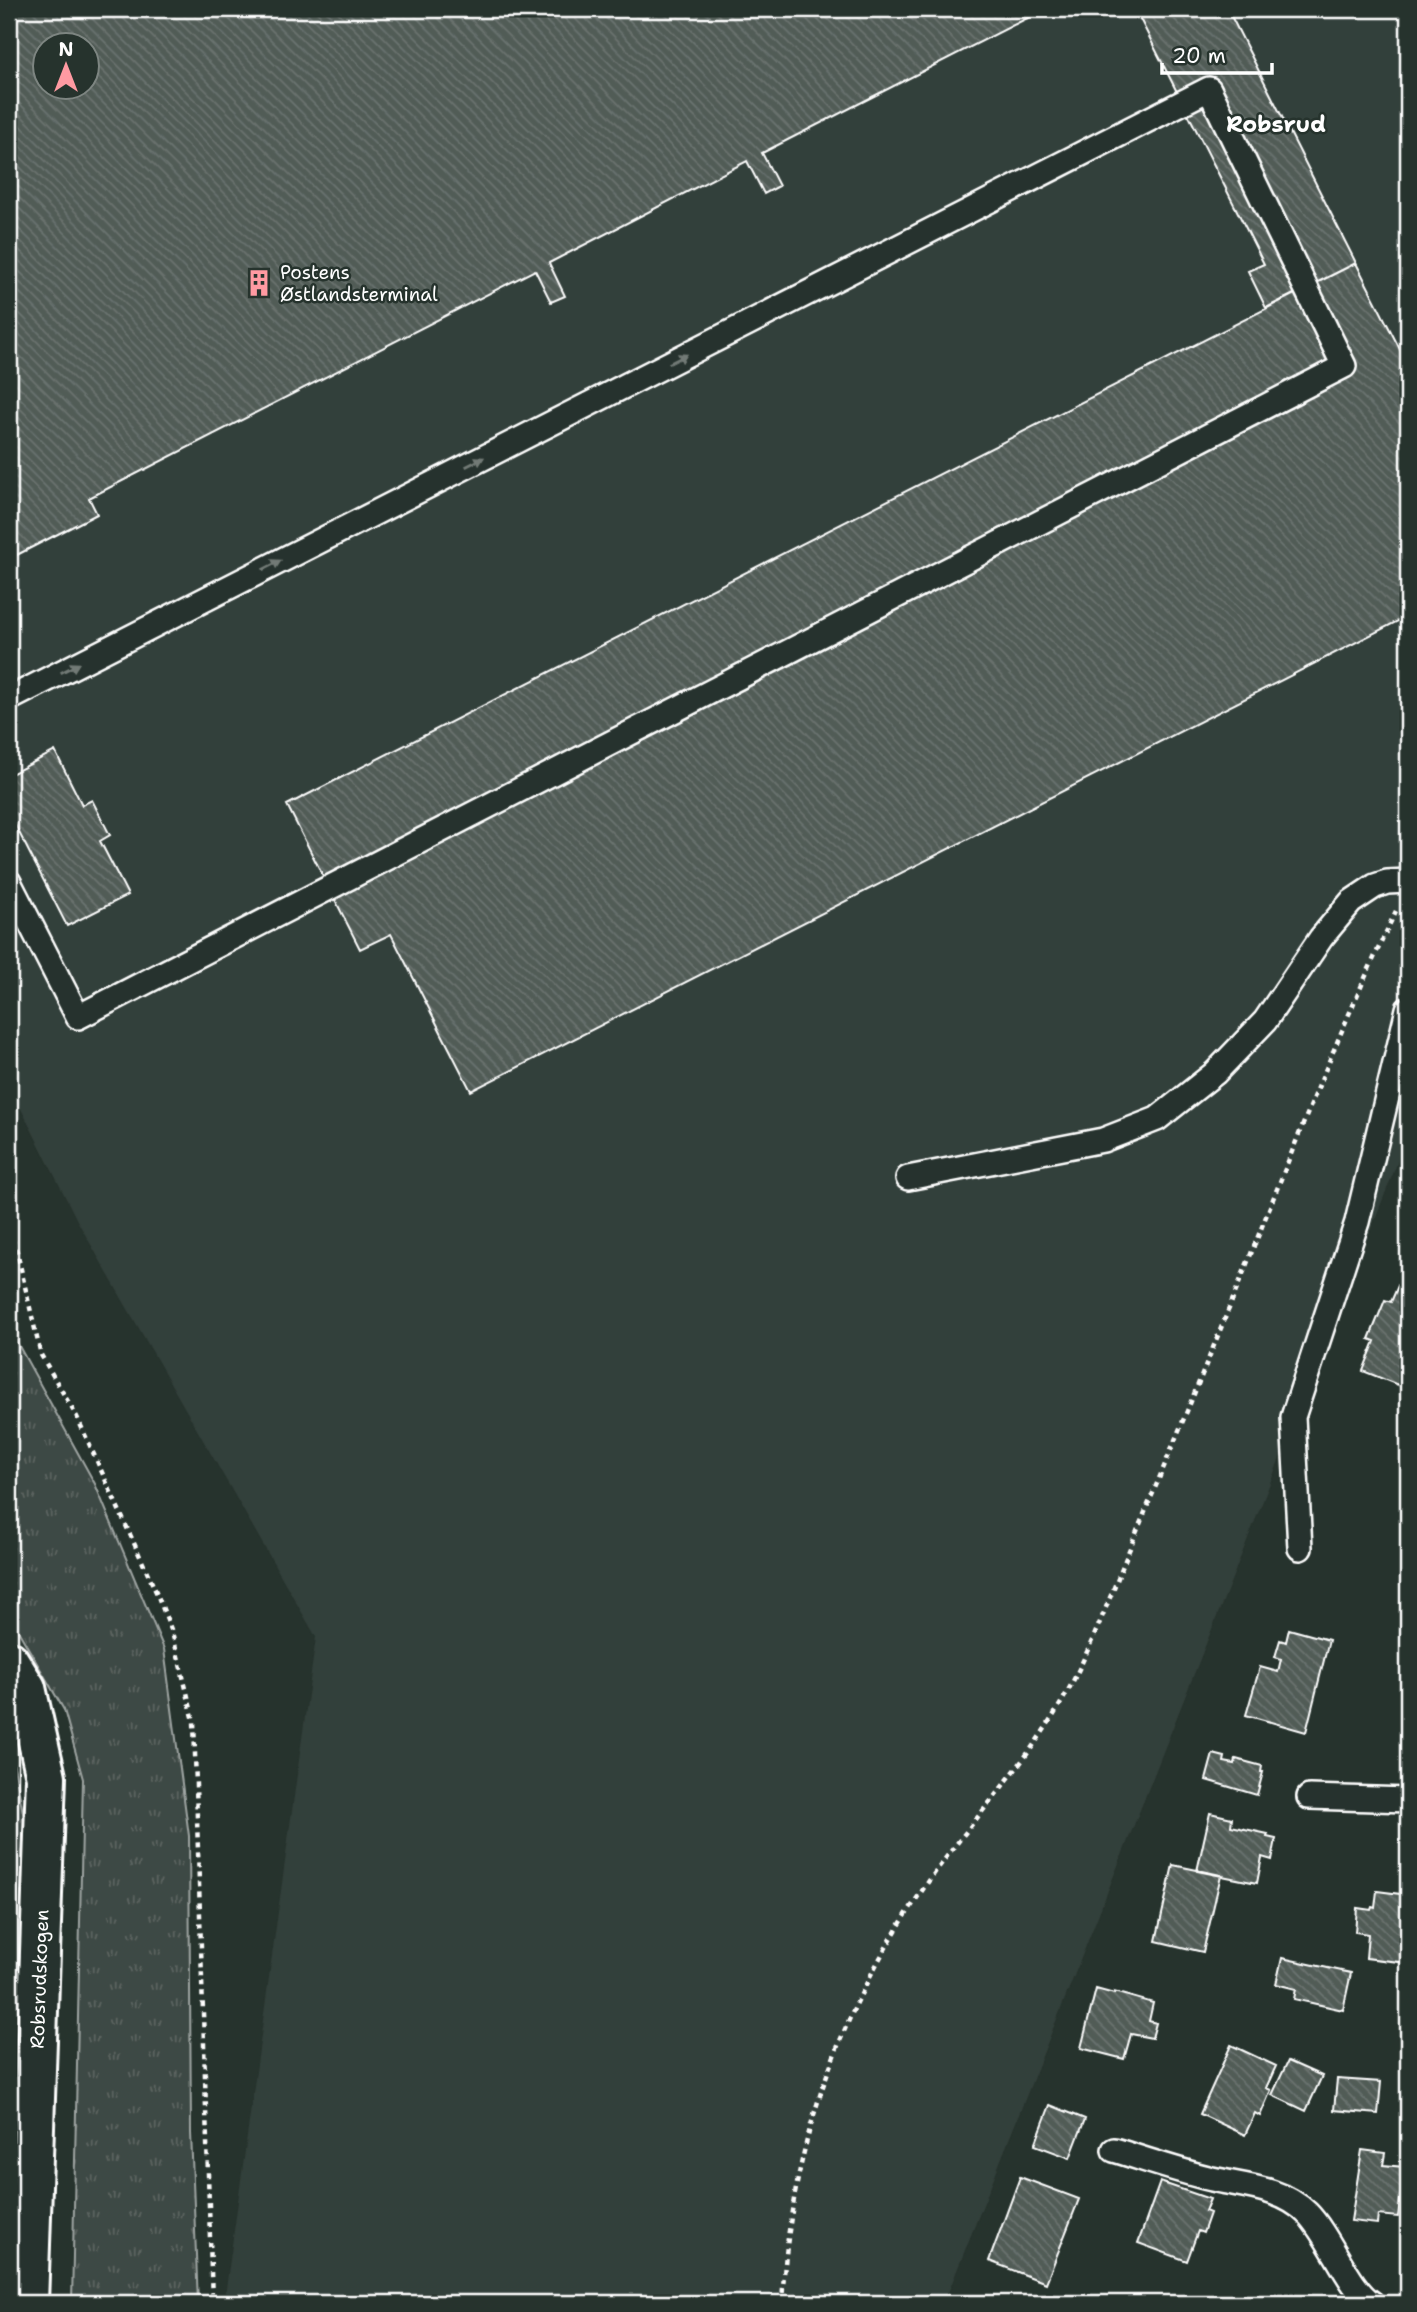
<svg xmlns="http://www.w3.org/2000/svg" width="1417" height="2312" font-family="'Shantell Sans',sans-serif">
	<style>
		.built { fill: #333f3a; fill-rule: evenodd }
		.grass { fill: url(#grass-tufts); stroke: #9ea4a2; stroke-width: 2 }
		.forest { fill: url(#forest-crowns); stroke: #9ea4a2; stroke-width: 2 }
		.building { fill: url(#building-back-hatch); stroke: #fff; stroke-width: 2; fill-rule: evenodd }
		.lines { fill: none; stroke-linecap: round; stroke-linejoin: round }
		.service-casing { stroke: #fff; stroke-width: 28 }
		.minor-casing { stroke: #fff; stroke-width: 44 }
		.path { stroke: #fff; stroke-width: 4.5; stroke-dasharray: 5 5; stroke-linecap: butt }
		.service { stroke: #26332d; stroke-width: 23 }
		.minor { stroke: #26332d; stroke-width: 38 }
		.oneway { fill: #727a76 }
		.labels { text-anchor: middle; stroke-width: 5; stroke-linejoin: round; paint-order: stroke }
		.poi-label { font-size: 19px; fill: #fff; stroke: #26332d; text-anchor: start }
		.street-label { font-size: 19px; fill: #fff; stroke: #26332d }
		.quarter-label { font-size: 23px; font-weight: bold; fill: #fff; stroke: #26332d }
	</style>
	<defs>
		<pattern id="grass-tufts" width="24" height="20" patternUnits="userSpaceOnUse" patternTransform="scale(1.75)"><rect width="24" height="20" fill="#3e4944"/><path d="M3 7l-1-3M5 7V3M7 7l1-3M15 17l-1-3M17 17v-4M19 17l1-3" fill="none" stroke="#5b6460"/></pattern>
		<pattern id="forest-crowns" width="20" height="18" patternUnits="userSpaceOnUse" patternTransform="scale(1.75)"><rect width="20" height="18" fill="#3e4944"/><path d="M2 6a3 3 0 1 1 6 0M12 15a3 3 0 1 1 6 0" fill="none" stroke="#5b6460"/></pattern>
		<pattern id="building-back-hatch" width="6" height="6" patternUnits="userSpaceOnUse" patternTransform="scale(1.75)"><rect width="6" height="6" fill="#515c57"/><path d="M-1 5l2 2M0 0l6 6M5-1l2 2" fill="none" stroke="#6b7470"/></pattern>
	</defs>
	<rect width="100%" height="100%" fill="#26332d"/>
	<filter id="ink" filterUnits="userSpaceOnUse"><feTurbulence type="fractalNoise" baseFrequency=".0143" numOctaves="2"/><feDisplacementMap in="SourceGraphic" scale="14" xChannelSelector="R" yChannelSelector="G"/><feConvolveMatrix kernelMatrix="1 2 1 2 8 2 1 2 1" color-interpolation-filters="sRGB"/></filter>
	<g filter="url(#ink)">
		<path class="built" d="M9,9H1408V1136L944,2303H224L316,1637L78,1222L9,1085ZM46,46H88V88H46Z"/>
		<path class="grass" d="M9,1328L95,1484L164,1649L189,1836L191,2133L198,2303H72L83,1779L64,1710L9,1615Z"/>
		<path class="forest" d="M9,1741L26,1828L9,2224Z"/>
		<path class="building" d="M9,9H1045L762,153L779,186L764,194L747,161L549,263L565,296L551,302L535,270L89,498L97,514L9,559ZM46,46H88V88H46Z
			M1135,9H1240L1230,14L1356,263L1266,308L1248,271L1264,264Z
			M1356,263L1408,365V616L471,1091L391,934L360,949L287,805Z
			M55,751L82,805L92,800L110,835L100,841L128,895L67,926L9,813V775Z
			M1406,1267L1408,1268V1389L1363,1371L1375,1341L1369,1339L1385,1300L1391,1302Z
			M1408,1607V1640H1403Z
			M1289,1629L1329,1640L1306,1732L1246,1715L1260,1667L1278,1672L1281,1659L1275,1657L1280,1640L1286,1642Z
			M1213,1754L1225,1757L1224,1762L1235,1764L1236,1759L1262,1766L1261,1772H1263L1257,1795L1206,1780Z
			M1210,1813L1232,1818L1231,1826L1268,1834L1267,1837L1276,1839L1272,1860L1262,1857L1257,1883L1197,1871Z
			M1173,1865L1221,1875L1203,1952L1156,1941Z
			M1377,1891L1408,1895V1963L1366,1958L1368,1934L1355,1932L1357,1908L1371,1910L1372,1907L1375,1908Z
			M1282,1958L1351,1973L1343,2010L1294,1999L1296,1989L1276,1984Z
			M1096,1989L1114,1994V1992L1153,2003L1149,2021L1156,2023L1152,2038L1131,2034L1124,2059L1081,2048Z
			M1231,2045L1276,2066L1266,2088L1271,2090L1260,2116L1255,2113L1245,2135L1200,2114Z
			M1288,2061L1322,2076L1306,2111L1272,2095Z
			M1337,2079L1381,2082L1378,2114L1334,2110Z
			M1050,2105L1085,2119L1070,2158L1035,2145Z
			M1362,2150L1385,2153L1383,2165L1404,2167L1398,2217L1378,2215L1377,2224L1351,2221Z
			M1020,2177L1079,2199L1046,2283L989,2261Z
			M1160,2182L1210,2199L1205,2211L1210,2213L1203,2233L1198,2231L1187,2261L1138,2243Z"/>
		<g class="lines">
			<defs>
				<path id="service" d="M9,699L1209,89L1344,366L78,1017L9,882
					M908,1178L1103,1140L1157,1119L1215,1073L1265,1021L1321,938L1351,902L1375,886L1387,882L1408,881
					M1300,1548L1293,1417L1357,1222L1408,1009
					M1309,1797L1408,1800
					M1114,2150C1147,2160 1179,2171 1212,2179C1244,2186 1282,2188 1307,2213C1330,2236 1349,2289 1372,2303"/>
				<path id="minor" d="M9,1661L26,1688L46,1777L28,2303"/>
			</defs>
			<use href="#service" class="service-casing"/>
			<use href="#minor" class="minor-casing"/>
			<path class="path" d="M9,1229L17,1252L41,1355L77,1417L157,1594L172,1632L194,1721L212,2303
				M782,2303C791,2141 842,1998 939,1867C986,1803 1042,1746 1077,1673C1101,1624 1119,1573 1140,1524C1182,1424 1223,1324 1263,1224C1305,1119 1347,1013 1396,911"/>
			<use href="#service" class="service"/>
			<use href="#minor" class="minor"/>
		</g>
		<defs><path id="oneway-solid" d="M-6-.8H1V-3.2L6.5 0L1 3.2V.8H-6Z" transform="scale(1.75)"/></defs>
		<g class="oneway">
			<use href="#oneway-solid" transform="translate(678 359) rotate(-27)"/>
			<use href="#oneway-solid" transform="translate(475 462) rotate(-27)"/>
			<use href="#oneway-solid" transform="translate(272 565) rotate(-27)"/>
			<use href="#oneway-solid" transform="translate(70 668) rotate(-27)"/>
		</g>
	</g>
	<defs>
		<symbol id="building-bare" viewBox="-9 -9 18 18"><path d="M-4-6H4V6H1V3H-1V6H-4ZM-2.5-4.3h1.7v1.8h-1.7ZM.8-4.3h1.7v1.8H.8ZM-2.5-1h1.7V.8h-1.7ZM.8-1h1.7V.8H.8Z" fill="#ff9aa2" stroke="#26332d" stroke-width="2.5" paint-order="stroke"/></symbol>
	</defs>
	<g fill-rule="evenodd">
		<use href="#building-bare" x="240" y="264" width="38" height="38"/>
	</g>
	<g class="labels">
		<g class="poi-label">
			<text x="280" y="279">Postens<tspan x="280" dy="22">Østlandsterminal</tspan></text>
		</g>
		<g class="street-label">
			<text transform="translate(39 1979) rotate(-88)" y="7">Robsrudskogen</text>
		</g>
		<g class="quarter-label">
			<text x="1276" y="132">Robsrud</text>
		</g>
	</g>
	<rect width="1417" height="2312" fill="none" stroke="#26332d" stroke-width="35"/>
	<rect x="18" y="18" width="1382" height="2277" fill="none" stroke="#fff" stroke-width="2.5" filter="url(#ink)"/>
	<g transform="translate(66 66)"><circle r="33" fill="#26332d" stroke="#7d8581" stroke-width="2"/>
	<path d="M0-5L12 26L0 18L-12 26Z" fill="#ff9aa2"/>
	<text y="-10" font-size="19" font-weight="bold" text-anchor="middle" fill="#ffffff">N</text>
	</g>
	<path d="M1162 63v10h110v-10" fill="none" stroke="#ffffff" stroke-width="3.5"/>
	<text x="1172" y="63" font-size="21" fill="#ffffff" stroke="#26332d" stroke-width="5" paint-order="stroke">20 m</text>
</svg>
